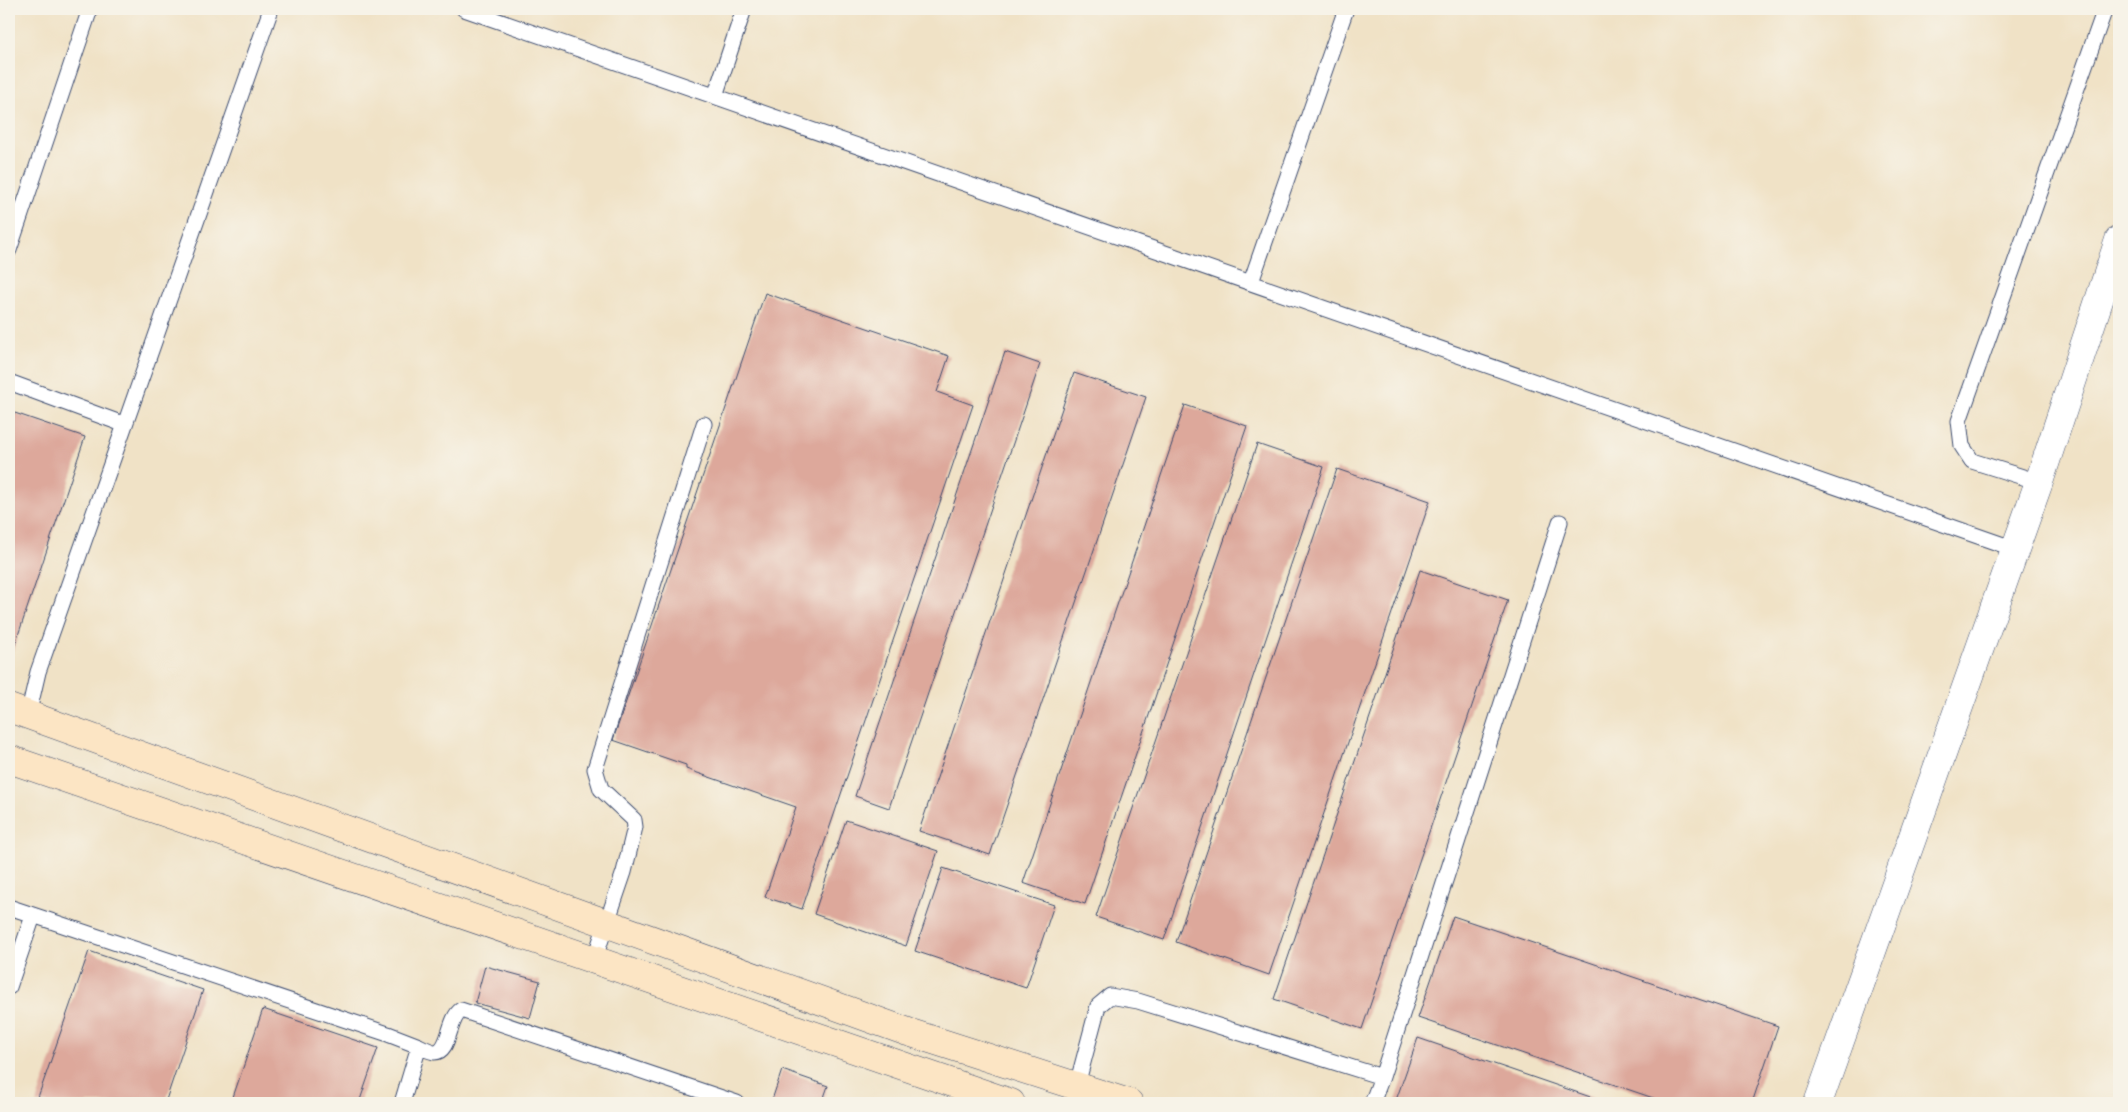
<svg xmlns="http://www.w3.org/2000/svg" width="2128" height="1112" font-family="Alegreya,serif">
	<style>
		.building { fill: #dda89b }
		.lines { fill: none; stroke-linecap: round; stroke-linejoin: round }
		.lane-casing { stroke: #3b4a6e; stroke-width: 17 }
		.street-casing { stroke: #3b4a6e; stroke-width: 29 }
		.secondary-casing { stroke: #3b4a6e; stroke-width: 29 }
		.lane { stroke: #fff; stroke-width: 15 }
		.street { stroke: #fff; stroke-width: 28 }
		.secondary { stroke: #fce5c4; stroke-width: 28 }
	</style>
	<rect width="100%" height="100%" fill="#f7f3e8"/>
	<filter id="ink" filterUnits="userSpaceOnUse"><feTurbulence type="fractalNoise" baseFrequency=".02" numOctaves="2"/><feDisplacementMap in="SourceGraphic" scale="10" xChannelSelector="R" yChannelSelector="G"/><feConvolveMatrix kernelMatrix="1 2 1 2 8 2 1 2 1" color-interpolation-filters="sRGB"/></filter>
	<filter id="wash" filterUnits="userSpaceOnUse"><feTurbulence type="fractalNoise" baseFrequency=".0096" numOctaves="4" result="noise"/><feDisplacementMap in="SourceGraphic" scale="20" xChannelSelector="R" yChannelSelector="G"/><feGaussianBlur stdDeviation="1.12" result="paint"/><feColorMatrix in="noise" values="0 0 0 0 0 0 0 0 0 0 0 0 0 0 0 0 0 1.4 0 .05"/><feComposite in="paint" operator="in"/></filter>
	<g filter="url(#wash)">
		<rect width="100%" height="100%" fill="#f0e2c6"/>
		<g id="blocks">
			<path class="building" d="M765,293L949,356L937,392L973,405L802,909L765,897L796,807L686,769V765L613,740Z
				M1005,352L1040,364L889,808L855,796Z
				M1074,373L1146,397L990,855L919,831Z
				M1185,405L1247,426L1085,904L1023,883Z
				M9,411L85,437L9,662Z
				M1257,444L1324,467L1164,940L1096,917Z
				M1337,469L1430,501L1269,975L1176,942Z
				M1420,570L1508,600L1362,1029L1274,999Z
				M846,820L938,851L906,946L814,914Z
				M943,868L1054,905L1026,988L915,951Z
				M1453,916L1778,1026L1752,1103H1668L1418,1018Z
				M89,951L203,990L165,1103H36Z
				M485,966L540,981L530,1018L475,1003Z
				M263,1009L378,1048L359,1103H231Z
				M1418,1038L1608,1103H1395Z
				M782,1070L828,1086L822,1103H771Z"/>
		</g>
	</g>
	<g filter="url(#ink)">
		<use href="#blocks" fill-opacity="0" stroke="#3b4a6e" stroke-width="1"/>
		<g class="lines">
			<defs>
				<path id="lane" d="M464,9L2015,549
					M715,96L744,9
					M9,250L90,9
					M1251,282L1346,9
					M9,382L123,424
					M2039,482L1972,461L1962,446L1959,421L2105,9
					M28,715L38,672L271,9
					M9,907L388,1034L419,1046L402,1103
					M594,960L624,872L635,827L634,820L601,789L595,769L704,424
					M9,987L33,916
					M419,1046C423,1048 429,1051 434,1052C450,1053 448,1019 461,1010L737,1103
					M1382,1077L1560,522
					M1077,1085L1098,1006L1110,996L1138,1001L1382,1077L1372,1103"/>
				<path id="street" d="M1818,1103L2039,482L2119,240"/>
				<path id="secondary" d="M9,708L908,1032L1129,1103
					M9,759L1011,1103"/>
			</defs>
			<use href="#lane" class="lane-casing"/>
			<use href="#street" class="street-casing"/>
			<use href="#secondary" class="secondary-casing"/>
			<use href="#lane" class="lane"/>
			<use href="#street" class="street"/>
			<use href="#secondary" class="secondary"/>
		</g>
	</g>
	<rect width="2128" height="1112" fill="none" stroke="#f7f3e8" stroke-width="30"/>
</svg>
